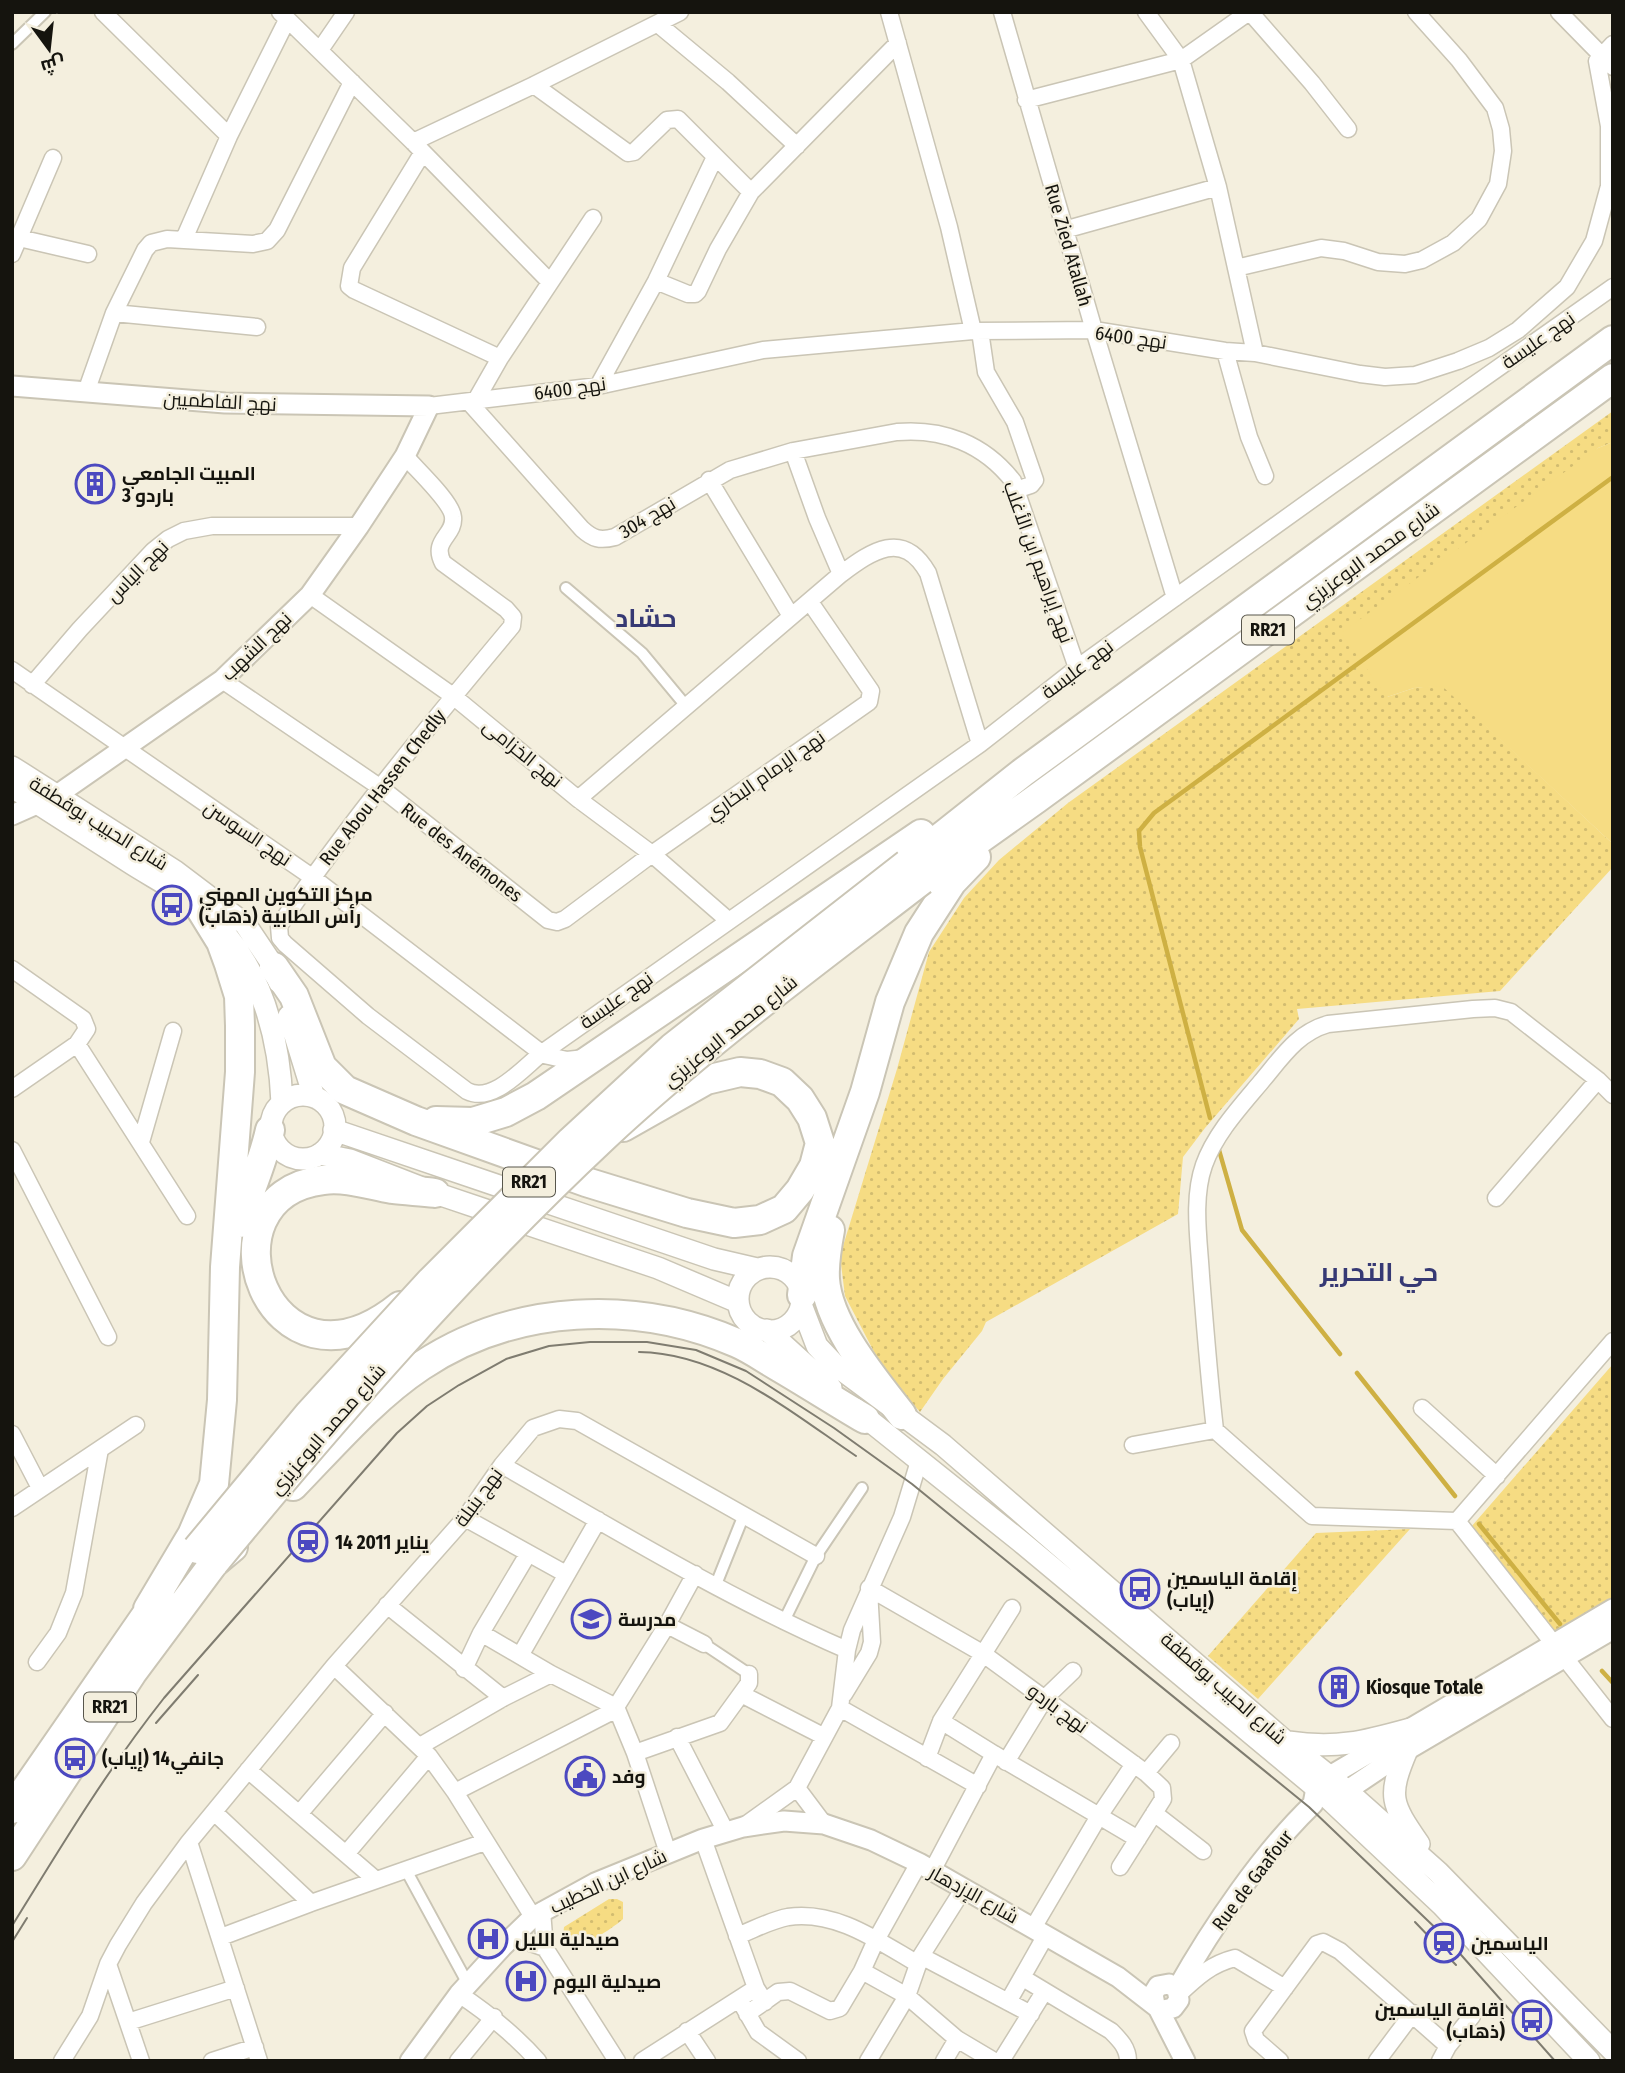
<svg xmlns="http://www.w3.org/2000/svg" width="1625" height="2073" font-family="'Fira Sans Condensed',Cairo,sans-serif">
	<style>
		.grass { fill: url(#grass-dots) }
		.garden { fill: #f6dc83 }
		.lines { fill: none; stroke-linecap: round; stroke-linejoin: round }
		.stream { stroke: #ceb043; stroke-width: 4.5 }
		.pedestrian-casing { stroke: #cac5b5; stroke-width: 14 }
		.minor-casing { stroke: #cac5b5; stroke-width: 19 }
		.tertiary-casing { stroke: #cac5b5; stroke-width: 23 }
		.secondary-casing { stroke: #cac5b5; stroke-width: 24 }
		.motorway-casing { stroke: #cac5b5; stroke-width: 32 }
		.pedestrian { stroke: #fff; stroke-width: 10 }
		.minor { stroke: #fff; stroke-width: 16 }
		.tertiary { stroke: #fff; stroke-width: 19 }
		.secondary { stroke: #fff; stroke-width: 21 }
		.motorway { stroke: #fff; stroke-width: 28 }
		.tram { stroke: #7f7c70; stroke-width: 2 }
		.motorway-bridge-casing { stroke: #cac5b5; stroke-width: 32; stroke-linecap: butt }
		.motorway-bridge { stroke: #fff; stroke-width: 28 }
		.labels { text-anchor: middle; stroke-width: 5; stroke-linejoin: round; paint-order: stroke }
		.shield { fill: #f4efde; stroke: #58564c; stroke-width: 2 }
		.shield-label { font-size: 18px; font-weight: bold; fill: #15140e }
		.street-label { font-size: 19px; fill: #15140e; stroke: #f4efde }
		.poi-label { font-size: 19px; font-weight: bold; fill: #15140e; stroke: #f4efde; text-anchor: start }
		.district-label { font-size: 26px; font-weight: bold; fill: #363974; stroke: #f4efde }
	</style>
	<defs>
		<pattern id="grass-dots" width="8" height="8" patternUnits="userSpaceOnUse" patternTransform="scale(1.75)"><rect width="8" height="8" fill="#f6dc83"/><path d="M2 2h.1M6 6h.1" fill="none" stroke="#d2bc70" stroke-width="1.8" stroke-linecap="round"/></pattern>
	</defs>
	<rect width="100%" height="100%" fill="#f4efde"/>
	<path class="grass" d="M1613,411V442L1598,448L1387,697L1414,688L1442,685L1613,844V867L1500,991L1297,1009L1299,1019L1205,1128L1183,1157L1178,1214L986,1322L982,1331L943,1379L920,1412L885,1373L845,1296L840,1256L897,1069L929,952L964,898L999,860L1068,803Z
		M1613,1364V1598L1553,1632L1471,1527Z
		M1410,1529L1258,1699L1208,1656L1316,1533Z
		M609,1899H617L623,1902V1919C612,1929 558,1967 564,1927Z"/>
	<path class="garden" d="M1613,442V844L1442,686L1414,688L1387,697L1341,633L1598,448Z"/>
	<g class="lines">
		<path class="stream" d="M1210,1118L1140,847L1139,831L1154,813L1613,477
			M1219,1150L1242,1230L1340,1354
			M1357,1373L1455,1496
			M1479,1524L1560,1624
			M1602,1671L1613,1683"/>
		<defs>
			<path id="pedestrian" d="M12,44L45,12
				M566,588L642,653L686,706
				M715,1587L743,1517
				M783,1623L816,1556L862,1488
				M704,1644L749,1674
				M406,1870L468,1984"/>
			<path id="minor" d="M103,12L229,136
				M280,12L413,142L550,282
				M889,12L949,227L973,331
				M1002,12L1094,330L1175,598
				M1146,12L1181,60L1218,187L1255,353
				M1250,12L1312,83L1348,129
				M1559,12L1613,67
				M658,24L728,82L797,146
				M320,50L346,12
				M534,85L628,153L634,152L667,120L678,119L751,192
				M1026,100L1181,60L1249,12
				M413,142L534,85L680,12
				M423,152L352,268L349,286L354,290L500,358
				M1064,230L1218,187
				M19,238L88,254
				M184,239L229,136L287,20
				M12,254L53,158
				M1236,268L1321,248L1344,251L1378,262L1405,264L1422,260L1453,243L1479,219L1498,184L1503,151L1501,129L1495,108L1459,60L1416,12
				M656,281L688,294H695L698,291L718,249L751,192L898,43
				M114,313L257,327
				M980,331L986,372L1015,422L1035,480L1031,485L1016,490
				M1225,351L1249,437L1265,476
				M598,386L656,281L715,157
				M86,392L114,313L145,250L151,243L167,239L253,244L267,241L277,230L352,82
				M476,400L500,358L593,218
				M469,402L582,529C593,539 600,541 615,537L730,470L793,451L897,432C943,428 984,444 1013,481L1077,668
				M429,406L598,386L763,350L973,331L1094,330L1225,351L1255,353L1360,374L1385,377L1415,375L1458,361L1489,348L1518,330L1567,287L1594,241L1609,186V126L1597,61L1613,44
				M793,451L817,518L841,574
				M405,456C416,469 452,502 453,517C455,536 431,540 443,563L506,609L513,617L512,626C431,723 350,821 279,926L280,938L285,944L368,1016L467,1091C493,1104 523,1068 542,1053L980,744L1077,668L1332,485L1613,287
				M709,480L791,616
				M310,595L453,696L578,799L652,854L729,921
				M12,670L312,877L544,1055L567,1060L585,1058
				M222,680L381,788L548,920L557,922L565,919L652,854L869,702L871,691L810,602
				M32,685L80,629L153,551L168,539L184,531L212,526H359
				M578,799L841,574C872,551 903,529 928,573L980,744
				M12,969L83,1019L87,1029L77,1044L12,1089
				M77,1044L187,1216
				M141,1142L173,1031
				M12,1150L108,1337
				M1496,1198L1598,1080
				M1422,1408L1497,1476
				M12,1434L40,1488
				M1133,1445L1215,1430
				M502,1465C615,1530 727,1598 847,1650
				M12,1508L136,1425
				M465,1518L566,1574
				M1457,1521L1312,1516L1215,1430C1209,1378 1205,1327 1201,1276C1199,1240 1192,1199 1204,1165C1215,1134 1240,1107 1261,1082C1282,1057 1297,1033 1328,1024L1473,1009L1495,1008L1511,1012L1598,1080L1613,1095
				M1457,1521L1613,1719
				M1457,1521L1613,1341
				M869,1588L982,1653L1146,1773L1162,1788L1163,1799L1120,1867
				M387,1605L503,1698
				M667,1625L704,1644
				M481,1633L551,1674L616,1707L635,1753L668,1853
				M521,1654L598,1520
				M37,1662L58,1633L74,1593L100,1449
				M334,1666L429,1756L455,1792L533,1917
				M464,1669L481,1633L528,1554
				M741,1694L823,1736
				M844,1694L869,1653L872,1642L869,1590
				M616,1707L667,1625L695,1574
				M840,1708L978,1786
				M941,1721L994,1754L1138,1839
				M677,1737L726,1832
				M420,1746L503,1698L551,1674
				M635,1753L720,1723L749,1683V1674
				M927,1758L941,1721L1012,1608
				M1006,1762L1045,1698L1073,1671
				M248,1770L376,1880
				M1146,1773L1171,1743
				M797,1788L824,1824
				M455,1792L617,1709
				M214,1812L311,1903
				M1154,1813L1203,1851
				M299,1814L385,1713
				M744,1826L797,1788L840,1708L847,1650L852,1630L902,1517L919,1461
				M703,1839L756,1988L765,2002
				M189,1842L259,2061
				M346,1854L429,1756
				M932,1871L994,1754
				M542,1911L545,1948L617,2061
				M1033,1928L1099,1816L1134,1764
				M737,1936C753,1930 771,1920 788,1917C836,1910 878,1941 918,1964
				M221,1937L311,1903L485,1842
				M513,1937L545,1948
				M921,1956L1031,2014
				M108,1964L141,2061
				M862,1971L907,1996L957,2039L994,2061
				M1023,1978L1111,2031C1120,2040 1128,2048 1128,2061
				M459,1994C489,2014 514,2034 538,2061
				M1179,1994C1197,1977 1211,1964 1235,1958L1285,1988
				M1008,2002L1046,1935
				M742,2004L758,2032L798,2061
				M747,2014L778,1992L790,1991L830,2011L840,2008L862,1971L876,1940L919,1863
				M128,2022L236,1988
				M687,2031L707,2061
				M62,2061L90,2016L108,1964L118,1945L144,1903L189,1842L334,1666L465,1518L502,1465L533,1428L559,1419L577,1421L816,1556
				M212,2061L255,2047
				M458,2061L494,2017
				M642,2061L756,1988
				M868,2061L907,1996L921,1956L964,1888
				M944,2061L957,2039
				M1001,2061L1044,1992
				M1280,2061L1256,2040L1253,2031L1317,1944L1323,1942L1340,1951L1448,2046
				M1377,2061L1413,2013
				M1440,2061L1448,2046L1472,2016"/>
			<path id="tertiary" d="M12,386L225,403L429,406L405,456L359,526L310,595L222,680L57,795L12,815
				M1333,1800L1407,1750L1613,1629
				M1313,1804L1316,1788L1330,1776L1613,1609
				M1177,1989C1212,1927 1262,1853 1313,1804
				M1158,2008L1185,2061
				M410,2061L459,1994L502,1947L533,1917L595,1883L703,1839L743,1827L784,1821L824,1824L871,1840L919,1863L1118,1977L1158,2008L1163,2010L1173,2008L1179,2000L1177,1989L1169,1984L1158,1986L1153,1994L1155,2005"/>
			<path id="secondary" d="M12,767L175,871L245,924L274,967L279,982
				M12,787C51,812 90,837 129,862C152,877 179,890 200,908C258,958 279,1028 282,1103
				M289,1016L314,1097
				M271 1127a32 32 0 1 1 64 0a32 32 0 1 1-64 0Z
				M334,1130L714,1259L757,1269
				M320,1154L350,1160L435,1193L658,1268L738,1302
				M738 1299a32 32 0 1 1 64 0a32 32 0 1 1-64 0Z
				M802,1307L817,1346L834,1364L943,1445L1286,1742L1339,1784L1438,1872L1613,2051
				M767,1330L831,1388
				M855,1409L1020,1541L1325,1795L1442,1905L1589,2061
				M1288,1742C1337,1749 1363,1742 1410,1729
				M1407,1750C1387,1797 1391,1803 1419,1844"/>
			<path id="motorway" d="M907,864L1022,773L1613,340
				M922,880L1036,799L1613,378
				M274,967L294,996L322,1067L345,1090L416,1121L586,1182L687,1213L734,1223L760,1220L784,1209L800,1190L814,1166L820,1143L812,1118L800,1099L782,1082L760,1074L740,1072L706,1080L623,1127
				M436,1121L473,1122L506,1112L536,1096L921,834
				M239,1223C249,1192 263,1162 270,1130
				M830,1230C827,1246 824,1263 825,1279C828,1325 875,1380 902,1415
				M802,1295L807,1256L865,1092L890,1002L919,933L952,882L976,857
				M400,1306C268,1412 194,1196 323,1180C347,1177 369,1185 392,1189C406,1191 421,1191 435,1193
				M293,1486C333,1445 373,1398 421,1366C514,1304 636,1299 737,1343C751,1349 765,1359 779,1367C808,1384 836,1402 865,1419
				M148,1609L192,1535L214,1484L222,1400L225,1267L240,1072V1026L239,996L229,964L221,942L200,908
				M12,1809L160,1595
				M12,1856L132,1673L214,1563L233,1547"/>
		</defs>
		<use href="#pedestrian" class="pedestrian-casing"/>
		<use href="#minor" class="minor-casing"/>
		<use href="#tertiary" class="tertiary-casing"/>
		<use href="#secondary" class="secondary-casing"/>
		<use href="#motorway" class="motorway-casing"/>
		<use href="#pedestrian" class="pedestrian"/>
		<use href="#minor" class="minor"/>
		<use href="#tertiary" class="tertiary"/>
		<use href="#secondary" class="secondary"/>
		<use href="#motorway" class="motorway"/>
		<path class="tram" d="M639,1352C721,1353 792,1413 856,1456
			M156,1723L198,1675
			M1415,1922L1456,1965
			M12,1926C60,1848 107,1770 164,1698L397,1433L427,1406L459,1385L506,1359L549,1346L590,1342H647L696,1350L746,1371L834,1428L912,1484L1309,1807L1447,1939L1555,2061
			M12,1942L27,1918"/>
		<defs>
			<path id="motorway-bridge" d="M197,1549L309,1414L430,1282L571,1141L673,1047L907,864
				M214,1563C337,1414 463,1269 604,1137C704,1044 814,963 922,880"/>
		</defs>
		<use href="#motorway-bridge" class="motorway-bridge-casing"/>
		<use href="#motorway-bridge" class="motorway-bridge"/>
	</g>
	<defs>
		<symbol id="building-ring" viewBox="-11 -11 22 22"><circle r="9.5" fill="#f4efde" stroke="#4c49c0" stroke-width="1.5"/><path d="M-4-6H4V6H1V3H-1V6H-4ZM-2.5-4.3h1.7v1.8h-1.7ZM.8-4.3h1.7v1.8H.8ZM-2.5-1h1.7V.8h-1.7ZM.8-1h1.7V.8H.8Z" fill="#4c49c0"/></symbol>
		<symbol id="bus-ring" viewBox="-11 -11 22 22"><circle r="9.5" fill="#f4efde" stroke="#4c49c0" stroke-width="1.5"/><path d="M-5-6H5V4H4V6H2V4H-2V6H-4V4H-5ZM-3.5-4V0h7V-4ZM-3.5 1.2v1.5H-2V1.2ZM2 1.2v1.5H3.5V1.2Z" fill="#4c49c0"/></symbol>
		<symbol id="station-ring" viewBox="-11 -11 22 22"><circle r="9.5" fill="#f4efde" stroke="#4c49c0" stroke-width="1.5"/><path d="M-3-6H3Q5-6 5-4V2Q5 4 3 4L4.5 6H3L1.5 4h-3L-3 6H-4.5L-3 4Q-5 4-5 2V-4Q-5-6-3-6ZM-3.5-4v3h7v-3ZM-3.5 1v1.5H-2V1ZM2 1v1.5H3.5V1Z" fill="#4c49c0"/></symbol>
		<symbol id="school-ring" viewBox="-11 -11 22 22"><circle r="9.5" fill="#f4efde" stroke="#4c49c0" stroke-width="1.5"/><path d="M0-5L7-2L0 1L-7-2ZM-4 1L0 2.5L4 1V4Q0 6-4 4Z" fill="#4c49c0"/></symbol>
		<symbol id="civic-ring" viewBox="-11 -11 22 22"><circle r="9.5" fill="#f4efde" stroke="#4c49c0" stroke-width="1.5"/><path d="M-.6-6.5H3V-4.5H.6V-3L4-1V1h2V6H-6V1h2V-1L-.6-3ZM-1.2 2.5V6h2.4V2.5Z" fill="#4c49c0"/></symbol>
		<symbol id="hospital-ring" viewBox="-11 -11 22 22"><circle r="9.5" fill="#f4efde" stroke="#4c49c0" stroke-width="1.5"/><path d="M-5-5h3v3.5h4V-5h3V5h-3V1.5h-4V5h-3Z" fill="#4c49c0"/></symbol>
	</defs>
	<g fill-rule="evenodd">
		<use href="#building-ring" x="73" y="462" width="44" height="44"/>
		<use href="#bus-ring" x="150" y="883" width="44" height="44"/>
		<use href="#station-ring" x="286" y="1520" width="44" height="44"/>
		<use href="#bus-ring" x="1118" y="1567" width="44" height="44"/>
		<use href="#school-ring" x="569" y="1597" width="44" height="44"/>
		<use href="#building-ring" x="1317" y="1665" width="44" height="44"/>
		<use href="#bus-ring" x="53" y="1736" width="44" height="44"/>
		<use href="#civic-ring" x="563" y="1754" width="44" height="44"/>
		<use href="#hospital-ring" x="466" y="1917" width="44" height="44"/>
		<use href="#station-ring" x="1422" y="1921" width="44" height="44"/>
		<use href="#hospital-ring" x="504" y="1959" width="44" height="44"/>
		<use href="#bus-ring" x="1510" y="1998" width="44" height="44"/>
	</g>
	<g class="labels">
		<g class="shield">
			<rect x="1242" y="615.5" width="52" height="29" rx="5"/>
			<rect x="503" y="1167.5" width="52" height="29" rx="5"/>
			<rect x="84" y="1692.5" width="52" height="29" rx="5"/>
		</g>
		<g class="shield-label">
			<text x="1268" y="636">RR21</text>
			<text x="529" y="1188">RR21</text>
			<text x="110" y="1713">RR21</text>
		</g>
		<g class="street-label">
			<text transform="translate(1069 245) rotate(74)" y="7">Rue Zied Atallah</text>
			<text transform="translate(1131 337) rotate(8)" y="7">نهج 6400</text>
			<text transform="translate(1538 340) rotate(-35)" y="7">نهج عليسة</text>
			<text transform="translate(570 388) rotate(-8)" y="7">نهج 6400</text>
			<text transform="translate(220 401) rotate(3)" y="7">نهج الفاطميين</text>
			<text transform="translate(647 517) rotate(-31)" y="7">نهج 304</text>
			<text transform="translate(1370 555) rotate(-36)" y="7">شارع محمد البوعزيزي</text>
			<text transform="translate(1039 562) rotate(70)" y="7">نهج إبراهيم ابن الأغلب</text>
			<text transform="translate(137 571) rotate(-45)" y="7">نهج الياس</text>
			<text transform="translate(256 646) rotate(-44)" y="7">نهج الشهب</text>
			<text transform="translate(1077 669) rotate(-37)" y="7">نهج عليسة</text>
			<text transform="translate(523 753) rotate(39)" y="7">نهج الخزامى</text>
			<text transform="translate(765 775) rotate(-35)" y="7">نهج الإمام البخاري</text>
			<text transform="translate(382 787) rotate(-52)" y="7">Rue Abou Hassen Chedly</text>
			<text transform="translate(99 823) rotate(32)" y="7">شارع الحبيب بوقطفة</text>
			<text transform="translate(248 833) rotate(34)" y="7">نهج السوسن</text>
			<text transform="translate(462 852) rotate(38)" y="7">Rue des Anémones</text>
			<text transform="translate(616 1000) rotate(-35)" y="7">نهج عليسة</text>
			<text transform="translate(730 1031) rotate(-39)" y="7">شارع محمد البوعزيزي</text>
			<text transform="translate(327 1429) rotate(-49)" y="7">شارع محمد البوعزيزي</text>
			<text transform="translate(478 1497) rotate(-54)" y="7">نهج بنبلة</text>
			<text transform="translate(1224 1688) rotate(41)" y="7">شارع الحبيب بوقطفة</text>
			<text transform="translate(1058 1708) rotate(36)" y="7">نهج باردو</text>
			<text transform="translate(1252 1880) rotate(-53)" y="7">Rue de Gaafour</text>
			<text transform="translate(608 1881) rotate(-25)" y="7">شارع ابن الخطيب</text>
			<text transform="translate(974 1894) rotate(29)" y="7">شارع الإزدهار</text>
		</g>
		<g class="poi-label">
			<text x="122" y="480">المبيت الجامعي<tspan x="122" dy="22">باردو 3</tspan></text>
			<text x="199" y="901">مركز التكوين المهني<tspan x="199" dy="22">رأس الطابية (ذهاب)</tspan></text>
			<text x="335" y="1549">14 يناير 2011</text>
			<text x="1167" y="1585">إقامة الياسمين<tspan x="1167" dy="22">(إياب)</tspan></text>
			<text x="618" y="1626">مدرسة</text>
			<text x="1366" y="1694">Kiosque Totale</text>
			<text x="102" y="1765">جانفي14 (إياب)</text>
			<text x="612" y="1783">وفد</text>
			<text x="515" y="1946">صيدلية الليل</text>
			<text x="1471" y="1950">الياسمين</text>
			<text x="553" y="1988">صيدلية اليوم</text>
			<text x="1505" y="2016" text-anchor="end">إقامة الياسمين<tspan x="1505" dy="22">(ذهاب)</tspan></text>
		</g>
		<g class="district-label">
			<text x="646" y="627">حشاد</text>
			<text x="1379" y="1281">حي التحرير</text>
		</g>
	</g>
	<rect width="1625" height="2073" fill="none" stroke="#15140e" stroke-width="28"/>
	<g transform="translate(49 49) rotate(165)" stroke="#f4efde" stroke-width="5" paint-order="stroke">
	<path d="M0-5L12 26L0 18L-12 26Z" fill="#15140e"/>
	<text y="-10" font-size="19" font-weight="bold" text-anchor="middle" fill="#15140e">ش</text>
	</g>
</svg>
